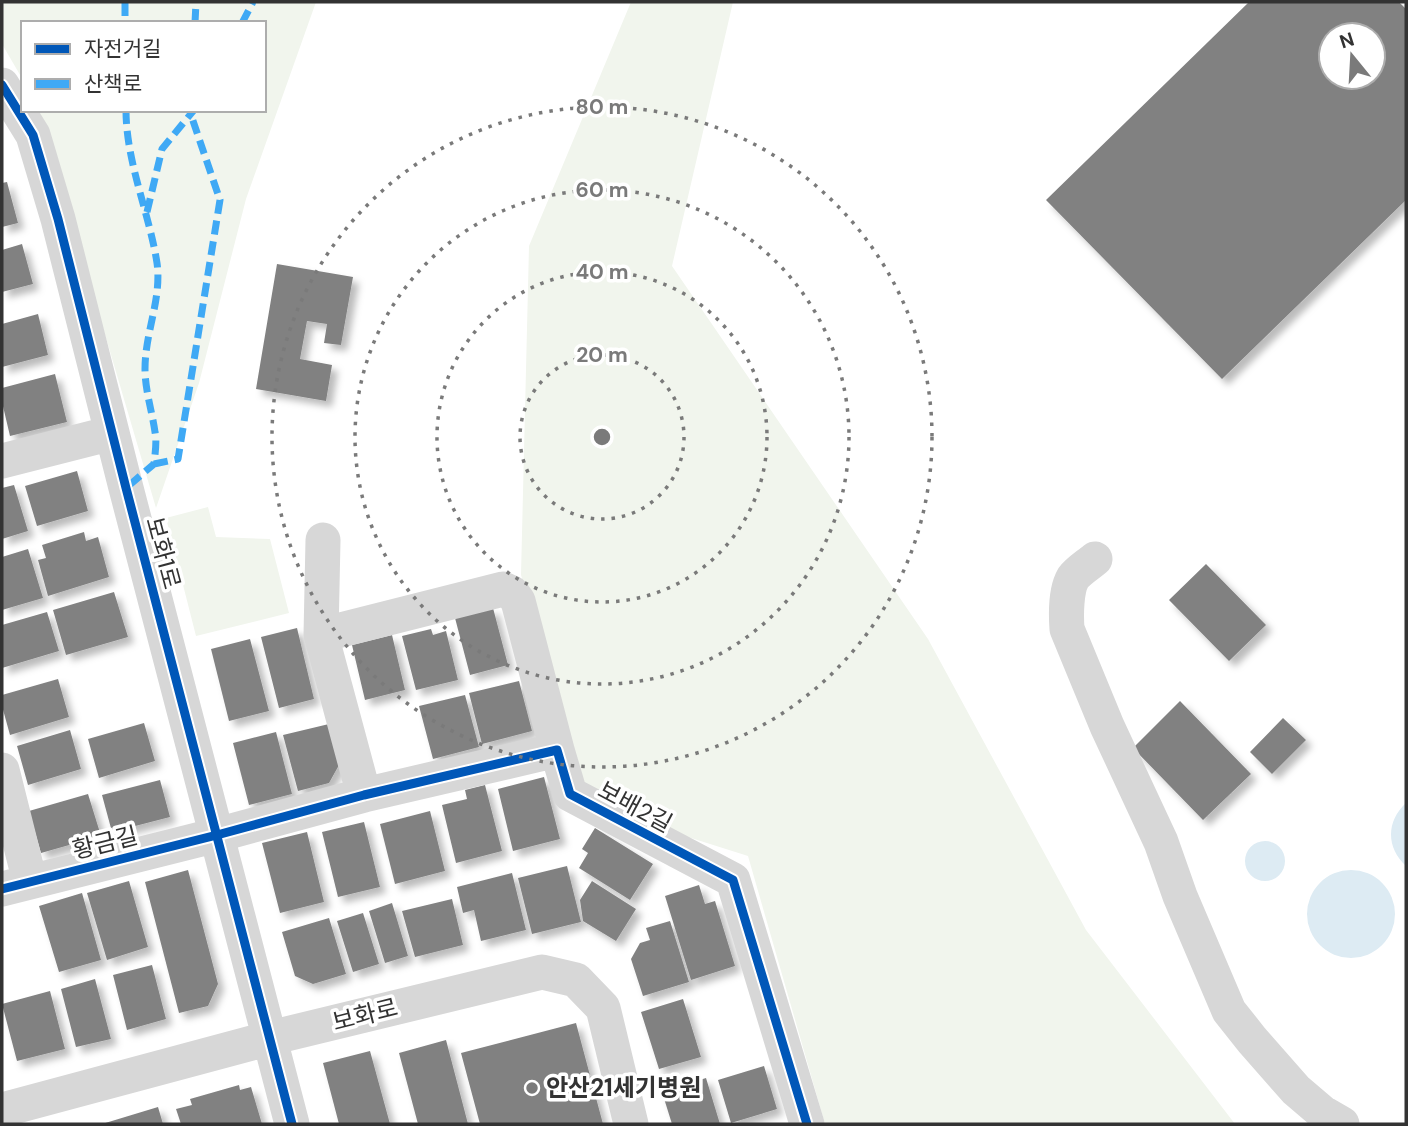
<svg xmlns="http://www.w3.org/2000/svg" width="1408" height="1126" font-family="'DM Sans','Noto Sans KR',sans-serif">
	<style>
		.green { fill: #f1f5ed }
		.water { fill: #ddebf3 }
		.building { fill: #818181; fill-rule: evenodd; filter: url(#shadow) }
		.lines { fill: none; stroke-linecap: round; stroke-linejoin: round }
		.minor { stroke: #d7d7d7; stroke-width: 35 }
		.quiet { stroke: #3fa9f5; stroke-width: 7; stroke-dasharray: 14 7; stroke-linecap: butt }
		.cycleway-casing { stroke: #fff; stroke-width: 13 }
		.cycleway { stroke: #0057b8; stroke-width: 9 }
		.ring { fill: none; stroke: #7a7a7a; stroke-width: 3.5; stroke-dasharray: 3.5 7 }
		.poi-dot { fill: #7a7a7a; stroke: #fff; stroke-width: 2.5 }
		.labels { text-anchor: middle; stroke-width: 7; stroke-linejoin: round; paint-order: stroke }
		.street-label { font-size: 24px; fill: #333; stroke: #fff }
		.poi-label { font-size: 24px; font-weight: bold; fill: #333; stroke: #fff; text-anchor: start }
		.centre { fill: #7a7a7a; stroke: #fff; stroke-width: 3.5 }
		.ring-label { font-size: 21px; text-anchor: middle; font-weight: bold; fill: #7a7a7a; stroke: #fff; stroke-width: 7; stroke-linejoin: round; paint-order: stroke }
	</style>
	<defs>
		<filter id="shadow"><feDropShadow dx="6" dy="6" stdDeviation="3.5" flood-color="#0004"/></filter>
	</defs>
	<rect width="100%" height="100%" fill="#fff"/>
	<path class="green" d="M2,2H316L246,199L199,383L156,508L39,110H264V23H23V80L2,44Z
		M631,2H733L672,266L928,639L1086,930L1235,1124H825L748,856L590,806L521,575L529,246Z
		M208,507L216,537L270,539L289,613L196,636L166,518Z"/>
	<path class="water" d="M1406,803V866C1386,848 1386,821 1406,803Z
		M1245 861a20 20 0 1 1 40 0a20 20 0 1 1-40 0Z
		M1307 914a44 44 0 1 1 88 0a44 44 0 1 1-88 0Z"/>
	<path class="building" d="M1249,2H1399L1406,9V200L1222,379L1046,200ZM1331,35H1373V77H1331Z
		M7,182L18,223L2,227V183Z
		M22,244L33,284L2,292V250Z
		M277,264L353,277L341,345L324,343L327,324L307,321L300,359L332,365L326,401L256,389Z
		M38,314L48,355L2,367V324Z
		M55,374L67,422L10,436L2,402V388Z
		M77,471L88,511L37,526L25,486Z
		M14,485L28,531L2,539V488Z
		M84,532L86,541L98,537L109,577L48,596L38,560L46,558L42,545Z
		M28,549L43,598L2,610V557Z
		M1206,564L1266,625L1229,661L1169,600Z
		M114,592L128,637L66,655L53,610Z
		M493,608L508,665L470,675L455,618Z
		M47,612L59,651L2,668V625Z
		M297,628L314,699L279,708L261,637Z
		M431,629L433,635L446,631L458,680L416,690L402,636Z
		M392,635L405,690L365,700L352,645Z
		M250,639L269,711L229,721L211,649Z
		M58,679L69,717L10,735L2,706V695Z
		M519,681L532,731L482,744L469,693Z
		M465,695L479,747L433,759L419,706Z
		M1180,701L1251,774L1203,820L1133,748Z
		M1283,718L1306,740L1272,774L1250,752Z
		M144,723L155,761L99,778L88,739Z
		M329,724L339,765L329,783L298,791L283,735Z
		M70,730L81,769L28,785L17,746Z
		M276,732L292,794L249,805L233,743Z
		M544,777L560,839L513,851L498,789Z
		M160,780L170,817L112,832L102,795Z
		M485,785L502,851L456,863L442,805L467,799L465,790Z
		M88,794L101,836L41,853L29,811Z
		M430,811L445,871L395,884L380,824Z
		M364,822L380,887L338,897L322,832Z
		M595,828L653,864L630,900L579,868L588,853L582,849Z
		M307,832L324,902L280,913L262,843Z
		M567,866L581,922L532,934L518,878Z
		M188,870L218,984L208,1006L179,1013L145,882Z
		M512,873L526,930L481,941L474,910L463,913L457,887Z
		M129,881L148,947L107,960L87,893Z
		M592,881L636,909L616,941L583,921L580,900Z
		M699,885L705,904L715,901L735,966L691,980L665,896Z
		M82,893L101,960L59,972L39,906Z
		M452,899L463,945L415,957L402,911Z
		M392,903L408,956L385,963L369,911Z
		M363,913L379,964L353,972L337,921Z
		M329,918L346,974L313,984L295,976L282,932Z
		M670,921L689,982L643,996L631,959L640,943L650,940L646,928Z
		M152,965L166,1019L127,1030L113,975Z
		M95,979L111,1039L76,1047L61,989Z
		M50,991L65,1049L17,1061L2,1004Z
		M683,999L701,1057L659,1069L641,1012Z
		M576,1023L603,1124H480L461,1053Z
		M446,1040L468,1124H418L399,1053Z
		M370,1051L390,1124H339L323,1063Z
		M764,1066L777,1109L731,1123L718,1080Z
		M706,1078L720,1124H672L662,1092Z
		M239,1085L240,1090L251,1087L262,1124H181L176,1109L192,1105L190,1099Z
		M158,1107L163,1124H102Z"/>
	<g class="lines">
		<path class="minor" d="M2,85L33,135L58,219L126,488L292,1124
			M2,461L112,433
			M1095,559C1088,565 1078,571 1073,578C1066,590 1066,615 1067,629L1107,726L1161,842L1180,896L1229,1011L1252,1040L1296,1090L1323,1113L1342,1124
			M321,635L323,540
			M2,770L30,882
			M364,795L321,635L503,589L512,593L518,601L557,750
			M2,889L217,835L364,795L557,750L570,794L733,880L807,1124
			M2,1110L270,1038L542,972L576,980L603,1008L631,1124"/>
		<path class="quiet" d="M125,2V23
			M195,23L196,2
			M242,23L253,2
			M126,110C126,162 149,212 157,263C162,299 145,332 145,369C145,390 152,411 155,432C157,442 155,454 154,464L126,488
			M147,212L162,149L194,110
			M154,464L178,459L220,200L191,115V110"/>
		<defs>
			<path id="cycleway" d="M2,85L33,135L58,219L126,488L292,1124
				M2,889L217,835L364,795L557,750L570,794L733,880L807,1124"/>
		</defs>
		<use href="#cycleway" class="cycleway-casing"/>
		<use href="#cycleway" class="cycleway"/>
	</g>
	<g class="ring">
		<circle cx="602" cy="437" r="82"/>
		<circle cx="602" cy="437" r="165"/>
		<circle cx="602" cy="437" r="247"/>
		<circle cx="602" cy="437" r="330"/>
	</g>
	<circle class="poi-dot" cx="532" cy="1088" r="7"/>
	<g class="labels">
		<g class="street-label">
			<text transform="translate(163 553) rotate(75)" y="8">보화1로</text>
			<text transform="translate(635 807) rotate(28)" y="8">보배2길</text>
			<text transform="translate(105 843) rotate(-14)" y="8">황금길</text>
			<text transform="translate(365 1015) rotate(-14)" y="8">보화로</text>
		</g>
		<g class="poi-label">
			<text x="546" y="1096">안산21세기병원</text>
		</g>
	</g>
	<circle cx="602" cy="437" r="10" class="centre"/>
	<g class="ring-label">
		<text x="602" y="114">80 m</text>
		<text x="602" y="197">60 m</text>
		<text x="602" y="279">40 m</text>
		<text x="602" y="362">20 m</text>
	</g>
	<rect width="1408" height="1126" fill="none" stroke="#333333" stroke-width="7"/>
	<rect x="21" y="21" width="245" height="91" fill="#ffffff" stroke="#adadad" stroke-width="2"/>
	<rect x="35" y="44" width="35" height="10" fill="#0057b8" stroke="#adadad" stroke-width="2"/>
	<text x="84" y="56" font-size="21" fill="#333333">자전거길</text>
	<rect x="35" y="79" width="35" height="10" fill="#3fa9f5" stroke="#adadad" stroke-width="2"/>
	<text x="84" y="91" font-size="21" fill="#333333">산책로</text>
	<g transform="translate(1352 56) rotate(342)"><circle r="33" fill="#ffffff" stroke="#adadad" stroke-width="2"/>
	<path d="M0-5L12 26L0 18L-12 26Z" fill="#7a7a7a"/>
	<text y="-10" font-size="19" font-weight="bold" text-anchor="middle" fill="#333333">N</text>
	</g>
</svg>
